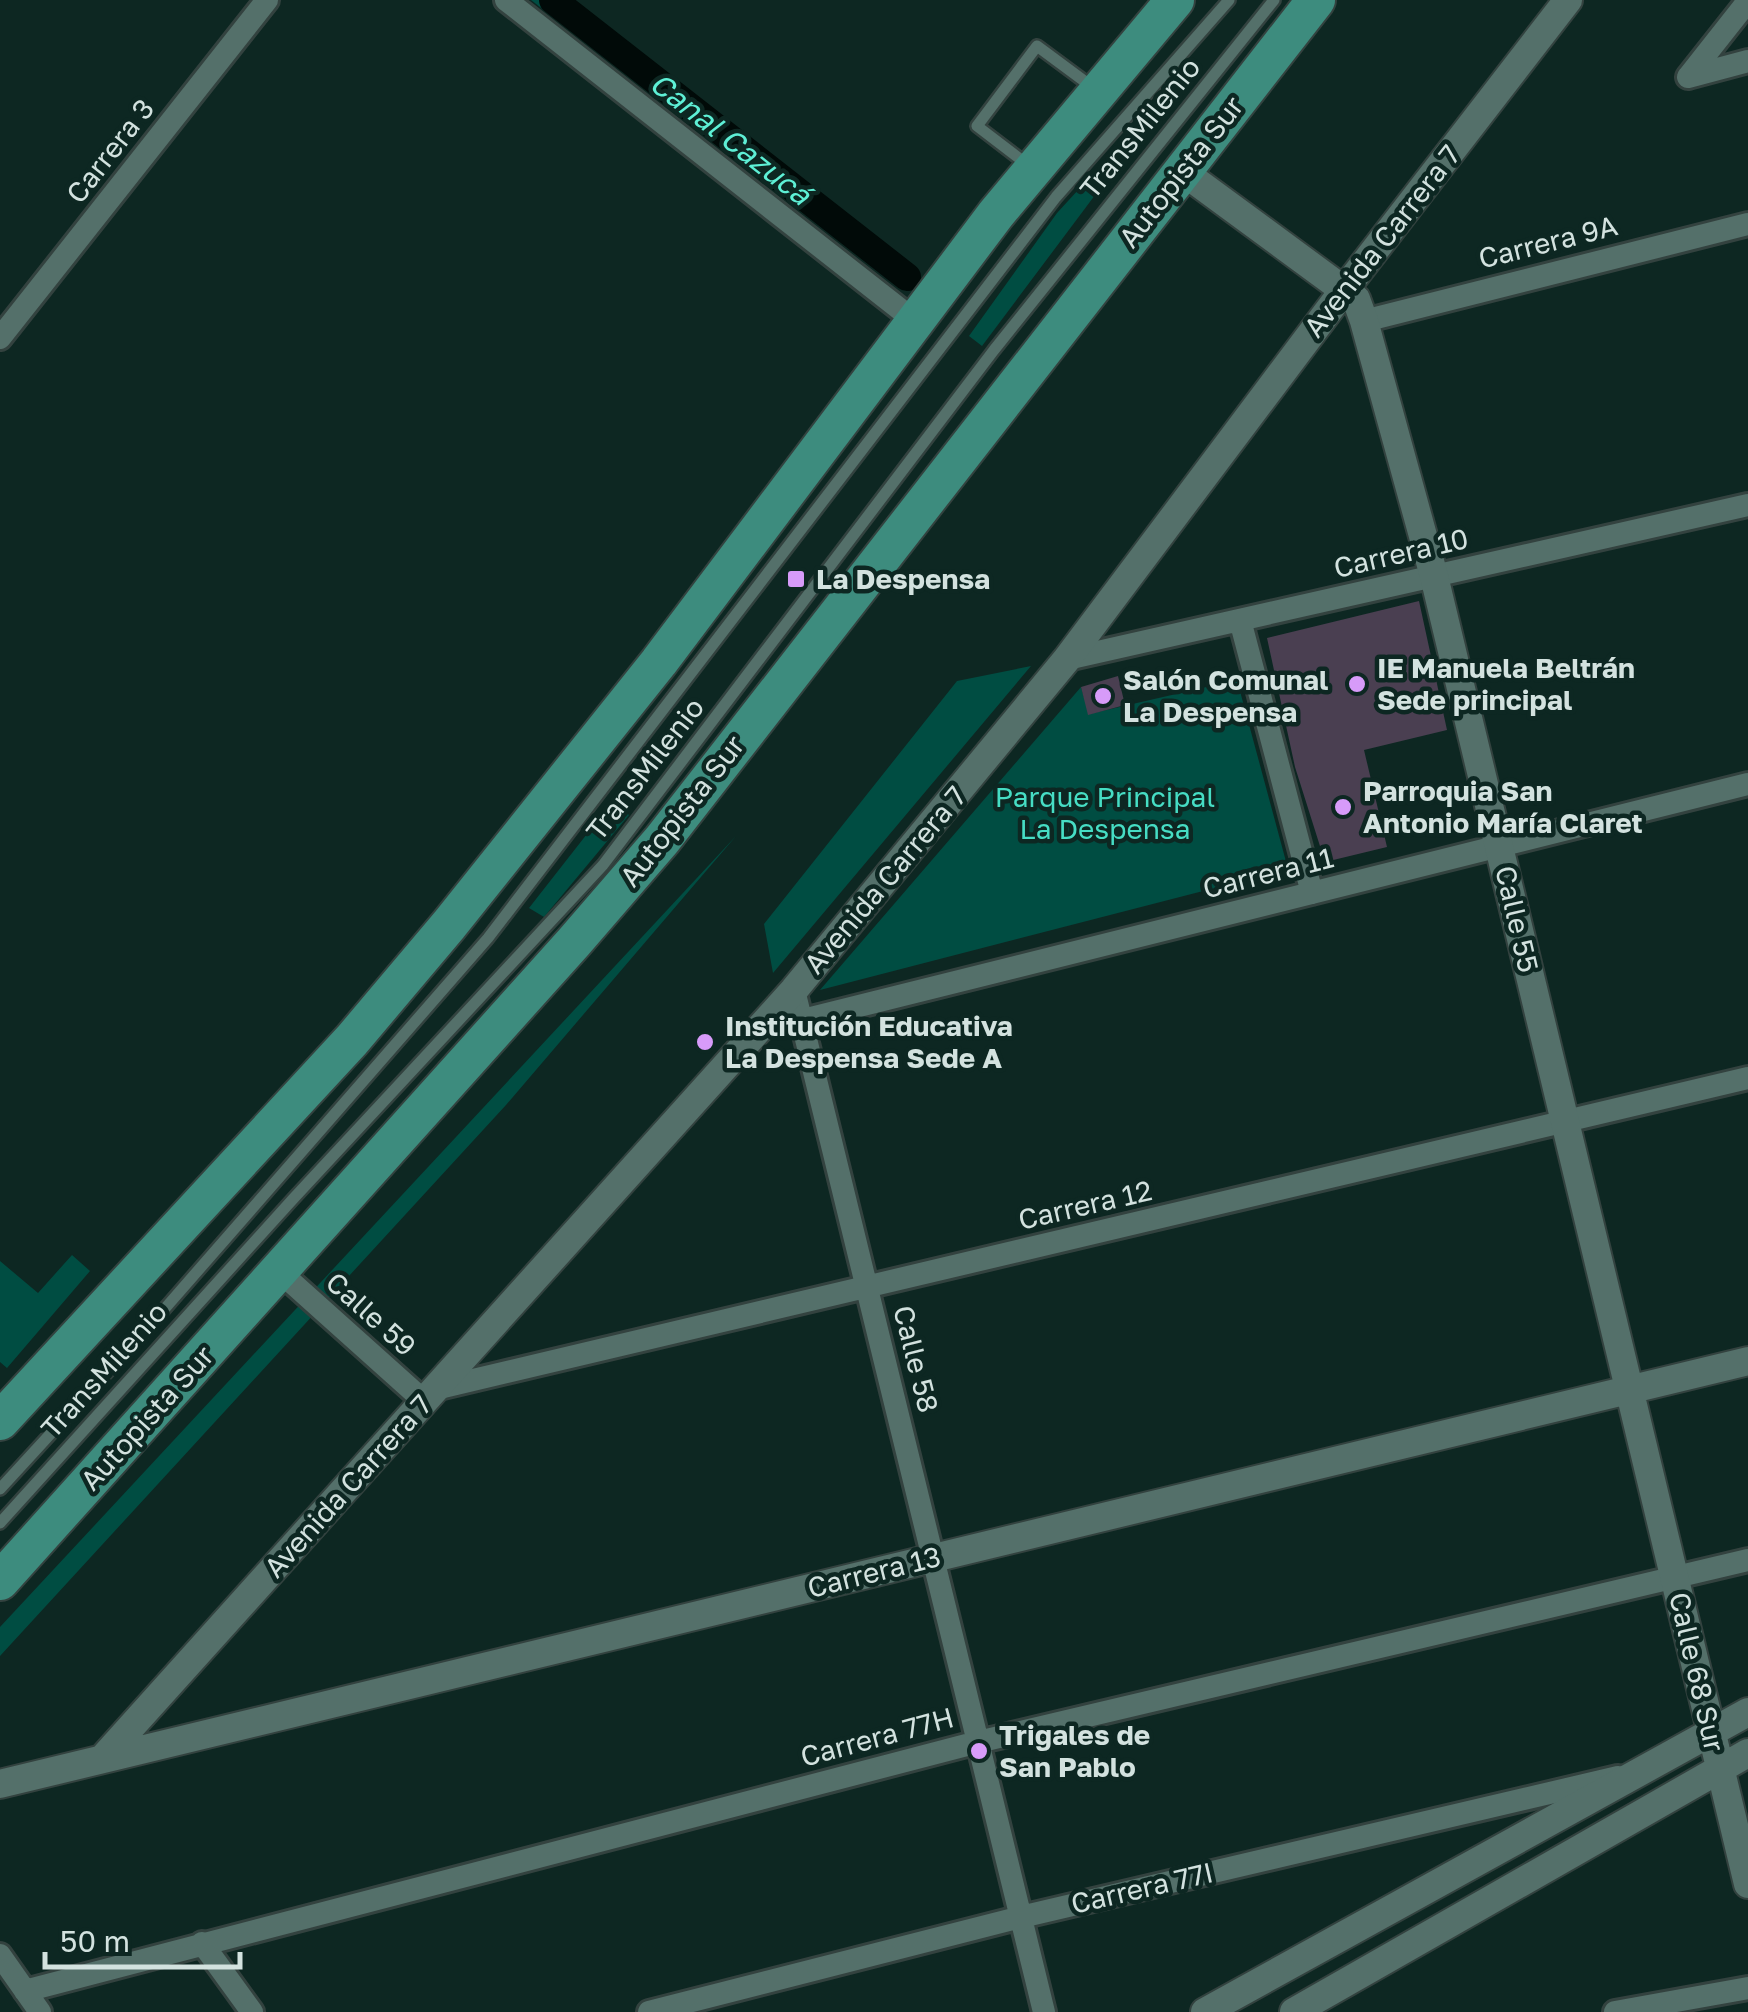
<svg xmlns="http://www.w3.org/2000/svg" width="1748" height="2012" font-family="'Golos Text',sans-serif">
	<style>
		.green { fill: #004d42 }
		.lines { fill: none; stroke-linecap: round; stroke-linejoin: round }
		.canal { stroke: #010a08; stroke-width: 28 }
		.building { fill: #4a3f51 }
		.service-casing { stroke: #33423f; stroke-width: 16 }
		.minor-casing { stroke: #33423f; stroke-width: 28 }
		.tertiary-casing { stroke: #33423f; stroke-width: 32 }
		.trunk-casing { stroke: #33423f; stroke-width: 42 }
		.service { stroke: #54706a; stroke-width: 11 }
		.minor { stroke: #54706a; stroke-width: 22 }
		.tertiary { stroke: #54706a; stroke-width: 28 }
		.trunk { stroke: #3d8c7e; stroke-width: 38 }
		.poi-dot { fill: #d79bf9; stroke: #0d2722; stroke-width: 4 }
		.labels { text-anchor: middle; stroke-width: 9; stroke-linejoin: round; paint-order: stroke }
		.street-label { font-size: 28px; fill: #d3e2df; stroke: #0d2722 }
		.poi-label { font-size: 28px; font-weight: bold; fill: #d3e2df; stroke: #0d2722; text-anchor: start }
		.park-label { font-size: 28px; fill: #46ddc4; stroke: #0d2722 }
		.water-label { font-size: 30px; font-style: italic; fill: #5ef0d6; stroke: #0d2722 }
	</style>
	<rect width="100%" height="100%" fill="#0d2722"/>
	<path class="green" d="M531,0H571L914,268L899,287Z
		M1157,104L1161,107L982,346L969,336L1057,213Z
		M1031,666L773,973L764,924L957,681Z
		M1237,680L1288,869L820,990L1081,687L1089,714Z
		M612,802L629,815L544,917L529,908Z
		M736,836L506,1105L0,1656V1627Z
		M72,1255L90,1271L7,1368L0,1362V1261L38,1293Z"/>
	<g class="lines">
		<path class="canal" d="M553,0L907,277"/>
	</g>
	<path class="building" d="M1419,601L1447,730L1364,750L1387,847L1325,862L1295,767L1267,638Z
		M1118,676L1125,705L1088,715L1081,687Z"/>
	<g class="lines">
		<defs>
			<path id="service" d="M1028,165L977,126L1037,46L1095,89
				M0,1489L154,1321L488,938L1056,197L1229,0
				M0,1523L293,1199L603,865L994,350L1274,0"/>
			<path id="minor" d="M506,0L915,321
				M1688,77L1748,1
				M1688,77L1748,61
				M1364,321L1748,224
				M0,338L267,0
				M1240,620L1312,893
				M1067,659L1748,505
				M794,990L1044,2012
				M803,1020L1748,784
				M279,1271L424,1401
				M435,1389L1748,1078
				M202,1943L252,2012
				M0,1955L40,2012
				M25,1991L978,1742L1748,1560
				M649,2012L1021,1917L1618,1777
				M1615,2012L1748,1988"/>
			<path id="tertiary" d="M1182,171L1356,299L1364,321L1434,576L1748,1884
				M104,1757L794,990L1067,659L1344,290L1568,0
				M0,1784L1748,1361
				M1205,2012L1748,1712
				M1294,2012L1748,1753"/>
			<path id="trunk" d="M0,1421L352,1040L449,925L659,662L996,214L1175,0
				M0,1581L574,942L662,840L1316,0"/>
		</defs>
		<use href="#service" class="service-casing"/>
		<use href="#minor" class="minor-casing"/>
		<use href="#tertiary" class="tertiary-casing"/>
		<use href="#trunk" class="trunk-casing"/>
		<use href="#service" class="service"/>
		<use href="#minor" class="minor"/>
		<use href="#tertiary" class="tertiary"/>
		<use href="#trunk" class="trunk"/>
	</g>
	<g class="poi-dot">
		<rect x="786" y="569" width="20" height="20" rx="5"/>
		<circle cx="1357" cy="684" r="10"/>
		<circle cx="1103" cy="696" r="10"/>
		<circle cx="1343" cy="807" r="10"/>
		<circle cx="705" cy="1042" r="10"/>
		<circle cx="979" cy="1751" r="10"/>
	</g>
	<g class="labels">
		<g class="street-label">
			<text transform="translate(1140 128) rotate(-51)" y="10">TransMilenio</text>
			<text transform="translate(110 151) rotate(-52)" y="10">Carrera 3</text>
			<text transform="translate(1181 172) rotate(-52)" y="10">Autopista Sur</text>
			<text transform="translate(1382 241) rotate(-52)" y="10">Avenida Carrera 7</text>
			<text transform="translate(1548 242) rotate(-14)" y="10">Carrera 9A</text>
			<text transform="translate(1401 553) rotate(-13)" y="10">Carrera 10</text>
			<text transform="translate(645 769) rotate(-52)" y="10">TransMilenio</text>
			<text transform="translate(682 811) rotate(-52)" y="10">Autopista Sur</text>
			<text transform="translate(1268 873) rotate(-14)" y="10">Carrera 11</text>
			<text transform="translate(885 880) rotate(-50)" y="10">Avenida Carrera 7</text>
			<text transform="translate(1517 919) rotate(77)" y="10">Calle 55</text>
			<text transform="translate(1085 1205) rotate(-13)" y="10">Carrera 12</text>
			<text transform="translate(371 1314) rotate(42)" y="10">Calle 59</text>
			<text transform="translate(916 1359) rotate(76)" y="10">Calle 58</text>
			<text transform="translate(104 1370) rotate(-48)" y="10">TransMilenio</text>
			<text transform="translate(147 1418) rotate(-48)" y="10">Autopista Sur</text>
			<text transform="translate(348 1486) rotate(-48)" y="10">Avenida Carrera 7</text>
			<text transform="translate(874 1572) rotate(-14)" y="10">Carrera 13</text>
			<text transform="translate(1697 1672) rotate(77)" y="10">Calle 68 Sur</text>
			<text transform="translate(877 1737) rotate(-15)" y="10">Carrera 77H</text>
			<text transform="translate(1142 1888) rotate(-13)" y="10">Carrera 77I</text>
		</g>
		<g class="poi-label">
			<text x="816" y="589">La Despensa</text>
			<text x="1377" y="678">IE Manuela Beltrán<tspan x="1377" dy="32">Sede principal</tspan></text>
			<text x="1123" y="690">Salón Comunal<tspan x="1123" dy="32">La Despensa</tspan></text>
			<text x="1363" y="801">Parroquia San<tspan x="1363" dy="32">Antonio María Claret</tspan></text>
			<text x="725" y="1036">Institución Educativa<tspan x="725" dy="32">La Despensa Sede A</tspan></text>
			<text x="999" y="1745">Trigales de<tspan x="999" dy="32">San Pablo</tspan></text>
		</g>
		<g class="park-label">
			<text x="1105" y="807">Parque Principal<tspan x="1105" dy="32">La Despensa</tspan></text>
		</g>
		<g class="water-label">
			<text transform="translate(730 139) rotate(38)" y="10">Canal Cazucá</text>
		</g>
	</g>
	<path d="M45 1952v15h195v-15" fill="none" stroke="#d3e2df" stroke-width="5"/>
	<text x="60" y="1952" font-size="30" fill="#d3e2df" stroke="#0d2722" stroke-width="8" paint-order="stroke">50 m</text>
</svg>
